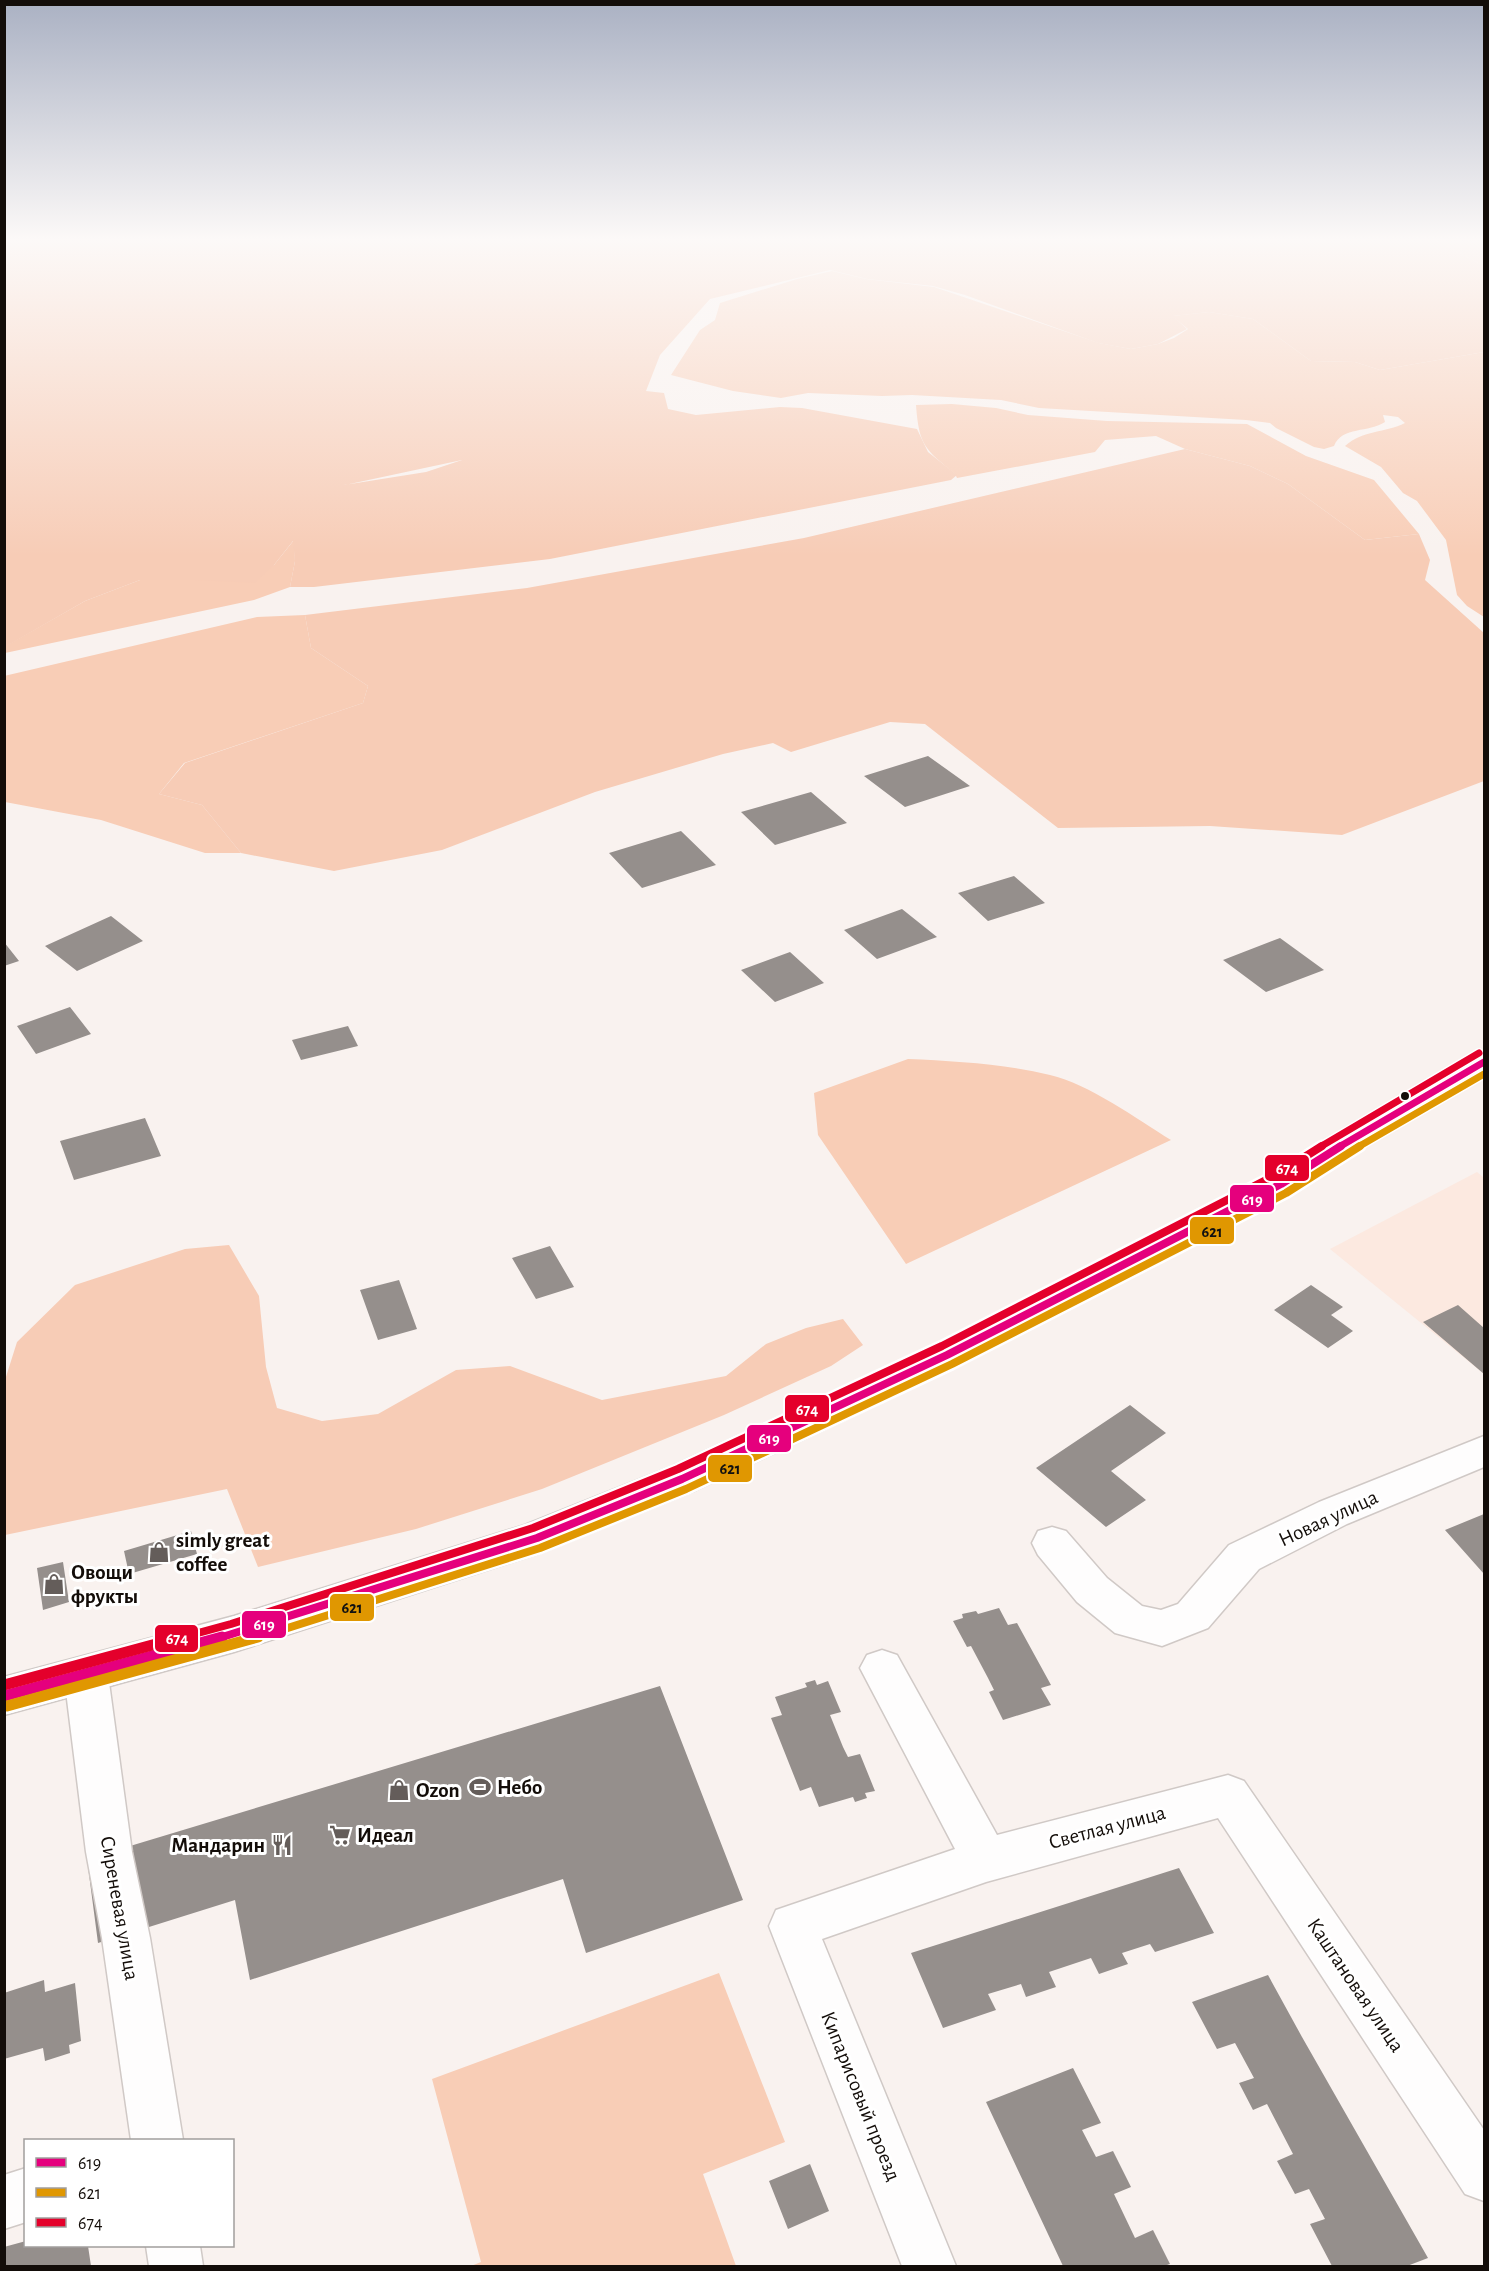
<svg xmlns="http://www.w3.org/2000/svg" width="1489" height="2271" font-family="'Alegreya Sans',sans-serif">
	<style>
		.built { fill: #fce9e0 }
		.green { fill: #f8cdb6 }
		.forest { fill: #f7ccb6; fill-rule: evenodd }
		.building { fill: #958f8c }
		.lines { fill: none; stroke-linecap: round; stroke-linejoin: round }
		.street-casing { stroke: #d0c9c6; stroke-width: 3 }
		.secondary-casing { stroke: #d0c9c6; stroke-width: 3 }
		.street { fill: #fefdfd; fill-rule: evenodd }
		.secondary { fill: #fefdfd; fill-rule: evenodd }
		.bus-1-far2-casing { stroke: #fff; stroke-width: 10 }
		.bus-1-far1-casing { stroke: #fff; stroke-width: 13 }
		.bus-1-casing { stroke: #fff; stroke-width: 16 }
		.bus-2-far2-casing { stroke: #fff; stroke-width: 10 }
		.bus-2-far1-casing { stroke: #fff; stroke-width: 13 }
		.bus-2-casing { stroke: #fff; stroke-width: 16 }
		.bus-3-far2-casing { stroke: #fff; stroke-width: 10 }
		.bus-3-far1-casing { stroke: #fff; stroke-width: 13 }
		.bus-3-casing { stroke: #fff; stroke-width: 16 }
		.bus-1-far2 { stroke: #e5007d; stroke-width: 7 }
		.bus-1-far1 { stroke: #e5007d; stroke-width: 8 }
		.bus-1 { stroke: #e5007d; stroke-width: 11 }
		.bus-2-far2 { stroke: #e09701; stroke-width: 7 }
		.bus-2-far1 { stroke: #e09701; stroke-width: 8 }
		.bus-2 { stroke: #e09701; stroke-width: 11 }
		.bus-3-far2 { stroke: #e4002b; stroke-width: 7 }
		.bus-3-far1 { stroke: #e4002b; stroke-width: 8 }
		.bus-3 { stroke: #e4002b; stroke-width: 11 }
		.bus-dot { fill: #130d09; stroke: #fff; stroke-width: 2 }
		.labels { text-anchor: middle; stroke-width: 6; stroke-linejoin: round; paint-order: stroke }
		.near-street-label { font-size: 21px; fill: #130d09; stroke: #fff }
		.near-poi-label { font-size: 21px; font-weight: bold; fill: #130d09; stroke: #fff; text-anchor: start }
		.line-badge { stroke: #fff; stroke-width: 2 }
		.badge-label { font-size: 16px; text-anchor: middle; font-weight: bold; fill: #fff }
		.pale-badge-label { font-size: 16px; text-anchor: middle; font-weight: bold; fill: #111 }
	</style>
	<rect width="100%" height="100%" fill="#f9f2ef"/>
	<path class="built" d="M1477,1172L1484,1178V1374L1330,1249Z"/>
	<path class="green" d="M1431,238H1478L1484,242V266Z
		M832,271L866,279L934,287L1099,343L1131,349L1158,344L1174,338L1188,329L1172,316L1209,312L1253,319L1311,361L1355,362L1380,370L1484,352V617L1467,606L1457,595L1446,540L1417,501L1403,493L1381,467L1345,446C1363,430 1385,433 1405,423L1398,417L1383,415L1385,422C1369,433 1342,426 1334,446L1324,449L1314,447L1276,428L1270,423L1246,420L1039,408L1001,400L912,395L882,396L808,393L781,398L733,391L671,375L700,330L715,320L720,303L797,279Z
		M952,404L996,408L1028,415L1107,421L1247,424L1306,456L1374,480L1419,534L1365,540L1288,484L1250,466L1185,449L1156,436L1105,440L1095,452L957,478L955,474C925,449 919,446 916,405Z
		M294,540L295,561L290,587L254,600L5,653L4,647L85,601L140,580H195L274,565Z
		M305,615L311,648L368,686L363,703L184,763L159,794L202,805L241,853H205L101,820L5,802L4,676L257,617Z
		M908,1059C955,1061 1004,1064 1050,1075C1089,1084 1137,1119 1171,1140L906,1264L818,1135L814,1093Z
		M719,1973L785,2142L703,2174L736,2266H471L481,2262L432,2079Z"/>
	<path class="forest" d="M5,238H1431L1484,266V352L1380,370L1355,362L1311,361L1253,319L1209,312L1173,316L1187,329L1158,344L1131,349L1098,343L965,295L933,286L867,279L830,270L710,299L660,355L646,391L664,393L668,409L696,415L780,407L802,408L917,429L928,452L957,475L951,480L550,559L314,587H290L295,561L293,541L274,565L255,583L195,580H140L85,601L5,647ZM462,460L426,472L344,485H345Z
		M1185,449L1250,466L1288,484L1365,540L1419,534L1430,560L1425,580L1484,633V781L1342,835L1210,826L1058,828L925,724L890,722L791,752L773,743L723,754L595,792L442,850L334,871L241,853L202,805L159,794L185,763L363,703L368,686L311,648L305,615L527,588L804,538Z
		M229,1245L259,1296L266,1367L277,1408L322,1421L378,1414L456,1370L510,1366L602,1400L726,1376L766,1344L806,1328L843,1319L863,1345L831,1366L724,1415L542,1489L416,1529L258,1567L227,1489L5,1535V1380L17,1342L75,1285L185,1249Z"/>
	<path class="building" d="M928,756L970,786L905,807L864,776Z
		M811,792L847,823L775,845L741,812Z
		M681,831L716,865L642,888L609,853Z
		M1014,876L1045,903L988,921L958,893Z
		M902,909L937,937L877,959L844,930Z
		M111,916L143,941L77,971L45,946Z
		M1280,938L1324,970L1266,992L1223,960Z
		M4,942L19,961L4,966Z
		M790,952L824,983L775,1002L741,970Z
		M70,1007L91,1034L36,1054L17,1026Z
		M348,1026L358,1046L301,1060L292,1040Z
		M145,1118L161,1156L74,1180L60,1141Z
		M550,1246L574,1287L536,1299L512,1258Z
		M399,1280L417,1329L378,1340L360,1290Z
		M1311,1285L1343,1307L1331,1315L1353,1331L1328,1348L1274,1310Z
		M1458,1305L1484,1328V1374L1423,1322Z
		M1130,1405L1166,1433L1111,1471L1146,1500L1106,1527L1036,1468Z
		M1484,1514V1574L1445,1530Z
		M191,1531L197,1554L129,1574L124,1551Z
		M63,1562L69,1602L43,1610L37,1568Z
		M999,1608L1008,1625L1017,1623L1051,1685L1041,1688L1051,1705L1003,1720L989,1692L994,1690L988,1678L971,1646L967,1647L953,1621L963,1618L962,1614L976,1611L978,1614Z
		M815,1680L817,1685L828,1681L841,1712L830,1715L843,1747L848,1757L860,1754L875,1791L865,1793L867,1798L855,1802L853,1797L819,1807L811,1787L800,1791L771,1718L782,1715L775,1697L807,1687L805,1683Z
		M660,1686L743,1900L586,1953L563,1879L250,1980L235,1900L98,1943L87,1859Z
		M1179,1868L1214,1933L1155,1952L1150,1944L1122,1953L1128,1964L1099,1974L1091,1958L1049,1972L1056,1987L1026,1997L1021,1984L988,1994L996,2010L943,2028L911,1953Z
		M1268,1975L1302,2037L1428,2258L1407,2266H1332L1310,2224L1325,2219L1309,2189L1295,2194L1277,2161L1293,2154L1267,2104L1253,2110L1239,2083L1254,2078L1235,2043L1217,2049L1192,2002Z
		M44,1980L45,1992L75,1983L81,2041L69,2045L70,2053L45,2061L43,2048L4,2059V1993Z
		M1073,2068L1101,2123L1082,2130L1096,2157L1113,2151L1131,2187L1114,2194L1135,2238L1153,2230L1170,2264L1164,2266H1063L986,2102Z
		M810,2164L829,2211L788,2229L769,2181Z
		M26,2241V2246H88L91,2266H4V2247Z"/>
	<g class="lines">
		<defs>
			<path id="street" d="M1484,1436V1467L1347,1524L1259,1569L1208,1628L1162,1646L1115,1633L1077,1602L1038,1555L1032,1543L1038,1531L1052,1527L1066,1531L1107,1578L1142,1606L1161,1610L1178,1604L1229,1545L1319,1502Z
				M882,1650L897,1655L997,1835L1228,1775L1244,1781L1484,2130V2201L1465,2194L1218,1818L986,1882L822,1939L956,2266H902L769,1926L776,1910L955,1849L860,1668L867,1655Z
				M86,1657L101,1662L108,1675L132,1852L150,1938L183,2140H131L102,1938L86,1852L64,1675L71,1662Z
				M26,2168V2222L4,2229V2175Z
				M146,2246H200L203,2266H149Z"/>
			<path id="secondary" d="M1484,1052V1075L1375,1139L1293,1192L960,1365L696,1490L537,1554L234,1652L4,1715V1677L234,1616L525,1525L668,1468L934,1345L1269,1176L1351,1125L1473,1055Z"/>
		</defs>
		<use href="#street" class="street-casing"/>
		<use href="#secondary" class="secondary-casing"/>
		<use href="#street" class="street"/>
		<use href="#secondary" class="secondary"/>
		<defs>
			<path id="bus-1-far2" d="M1339,1147L1484,1062"/>
			<path id="bus-1-far1" d="M216,1639L537,1538L682,1479L947,1355L1281,1184L1341,1146"/>
			<path id="bus-1" d="M4,1696L222,1637"/>
			<path id="bus-2-far2" d="M1358,1147L1484,1074"/>
			<path id="bus-2-far1" d="M253,1639L540,1548L686,1489L952,1364L1286,1193L1360,1146"/>
			<path id="bus-2" d="M7,1706L258,1637"/>
			<path id="bus-3-far2" d="M1320,1147L1479,1053"/>
			<path id="bus-3-far1" d="M176,1639L231,1624L533,1528L678,1469L942,1346L1276,1175L1322,1146"/>
			<path id="bus-3" d="M4,1685L182,1637"/>
		</defs>
		<use href="#bus-1-far2" class="bus-1-far2-casing"/>
		<use href="#bus-1-far1" class="bus-1-far1-casing"/>
		<use href="#bus-1" class="bus-1-casing"/>
		<use href="#bus-2-far2" class="bus-2-far2-casing"/>
		<use href="#bus-2-far1" class="bus-2-far1-casing"/>
		<use href="#bus-2" class="bus-2-casing"/>
		<use href="#bus-3-far2" class="bus-3-far2-casing"/>
		<use href="#bus-3-far1" class="bus-3-far1-casing"/>
		<use href="#bus-3" class="bus-3-casing"/>
		<use href="#bus-1-far2" class="bus-1-far2"/>
		<use href="#bus-1-far1" class="bus-1-far1"/>
		<use href="#bus-1" class="bus-1"/>
		<use href="#bus-2-far2" class="bus-2-far2"/>
		<use href="#bus-2-far1" class="bus-2-far1"/>
		<use href="#bus-2" class="bus-2"/>
		<use href="#bus-3-far2" class="bus-3-far2"/>
		<use href="#bus-3-far1" class="bus-3-far1"/>
		<use href="#bus-3" class="bus-3"/>
	</g>
	<linearGradient id="sky" x2="0" y2="1"><stop stop-color="#aab1c3"/><stop offset="0.43" stop-color="#fcf9f8"/><stop offset="1" stop-color="#fcf9f8" stop-opacity="0"/></linearGradient>
	<rect width="1489" height="556" fill="url(#sky)"/>
	<defs>
		<symbol id="shop-bare" viewBox="-9 -9 18 18"><path d="M-5-2.5h2.3a2.7 3.5 0 0 1 5.4 0H5L5.5 6h-11ZM-1.5-2.5h3a1.5 2.3 0 0 0-3 0Z" fill="#645d5a" stroke="#fff" stroke-width="2.5" paint-order="stroke"/></symbol>
		<symbol id="stadium-bare" viewBox="-9 -9 18 18"><path d="M0-5a6.5 5 0 1 0 0 10a6.5 5 0 1 0 0-10ZM-3.5-1.8h7v3.6h-7Z" fill="#645d5a" stroke="#fff" stroke-width="2.5" paint-order="stroke"/></symbol>
		<symbol id="supermarket-bare" viewBox="-9 -9 18 18"><path d="M-6-5.5h2.5l.6 2H6L4.5 2H-2.5L-4.4-4H-6ZM-1.5 3.2a1.3 1.3 0 1 0 .1 0ZM3 3.2a1.3 1.3 0 1 0 .1 0Z" fill="#645d5a" stroke="#fff" stroke-width="2.5" paint-order="stroke"/></symbol>
		<symbol id="restaurant-bare" viewBox="-9 -9 18 18"><path d="M-5-6h1v4h1v-4h1v4h1v-4h1v5L-1.5 .5V6h-2V.5L-5-1ZM5-6V6H3V1.5H1.5Q1.5-4 5-6Z" fill="#645d5a" stroke="#fff" stroke-width="2.5" paint-order="stroke"/></symbol>
	</defs>
	<g fill-rule="evenodd">
		<use href="#shop-bare" x="144" y="1537" width="30" height="30"/>
		<use href="#shop-bare" x="39" y="1569" width="30" height="30"/>
		<use href="#stadium-bare" x="465" y="1772" width="30" height="30"/>
		<use href="#shop-bare" x="384" y="1775" width="30" height="30"/>
		<use href="#supermarket-bare" x="325" y="1820" width="30" height="30"/>
		<use href="#restaurant-bare" x="267" y="1830" width="30" height="30"/>
	</g>
	<circle class="bus-dot" cx="1405" cy="1096" r="5"/>
	<g class="labels">
		<g class="near-street-label">
			<text transform="translate(1328 1518) rotate(-25)" y="7">Новая улица</text>
			<text transform="translate(1107 1827) rotate(-15)" y="7">Светлая улица</text>
			<text transform="translate(120 1908) rotate(80)" y="7">Сиреневая улица</text>
			<text transform="translate(1356 1985) rotate(56)" y="7">Каштановая улица</text>
			<text transform="translate(861 2096) rotate(68)" y="7">Кипарисовый проезд</text>
		</g>
		<g class="near-poi-label">
			<text x="176" y="1547">simly great<tspan x="176" dy="24">coffee</tspan></text>
			<text x="71" y="1579">Овощи<tspan x="71" dy="24">фрукты</tspan></text>
			<text x="497" y="1794">Небо</text>
			<text x="416" y="1797">Ozon</text>
			<text x="357" y="1842">Идеал</text>
			<text x="265" y="1852" text-anchor="end">Мандарин</text>
		</g>
	</g>
	<g class="line-badge">
		<rect x="1264" y="1154" width="46" height="28" rx="6" fill="#e4002b"/>
		<rect x="1229" y="1184" width="46" height="29" rx="6" fill="#e5007d"/>
		<rect x="1189" y="1216" width="46" height="29" rx="6" fill="#e09701"/>
		<rect x="784" y="1394" width="46" height="29" rx="6" fill="#e4002b"/>
		<rect x="746" y="1424" width="46" height="29" rx="6" fill="#e5007d"/>
		<rect x="707" y="1454" width="46" height="29" rx="6" fill="#e09701"/>
		<rect x="329" y="1593" width="46" height="29" rx="6" fill="#e09701"/>
		<rect x="241" y="1610" width="46" height="29" rx="6" fill="#e5007d"/>
		<rect x="154" y="1624" width="45" height="29" rx="6" fill="#e4002b"/>
	</g>
	<g class="badge-label">
		<text x="1287" y="1174">674</text>
		<text x="1252" y="1205">619</text>
		<text x="807" y="1415">674</text>
		<text x="769" y="1444">619</text>
		<text x="264" y="1630">619</text>
		<text x="177" y="1644">674</text>
	</g>
	<g class="pale-badge-label">
		<text x="1212" y="1237">621</text>
		<text x="730" y="1474">621</text>
		<text x="352" y="1613">621</text>
	</g>
	<rect width="1489" height="2271" fill="none" stroke="#130d09" stroke-width="12"/>
	<rect x="24" y="2139" width="210" height="108" fill="#ffffff" stroke="#a19e9d" stroke-width="1.5"/>
	<rect x="36" y="2158" width="30" height="9" fill="#e5007d" stroke="#a19e9d" stroke-width="1.5"/>
	<text x="78" y="2169" font-size="18" fill="#130d09">619</text>
	<rect x="36" y="2188" width="30" height="9" fill="#e09701" stroke="#a19e9d" stroke-width="1.5"/>
	<text x="78" y="2199" font-size="18" fill="#130d09">621</text>
	<rect x="36" y="2218" width="30" height="9" fill="#e4002b" stroke="#a19e9d" stroke-width="1.5"/>
	<text x="78" y="2229" font-size="18" fill="#130d09">674</text>
</svg>
